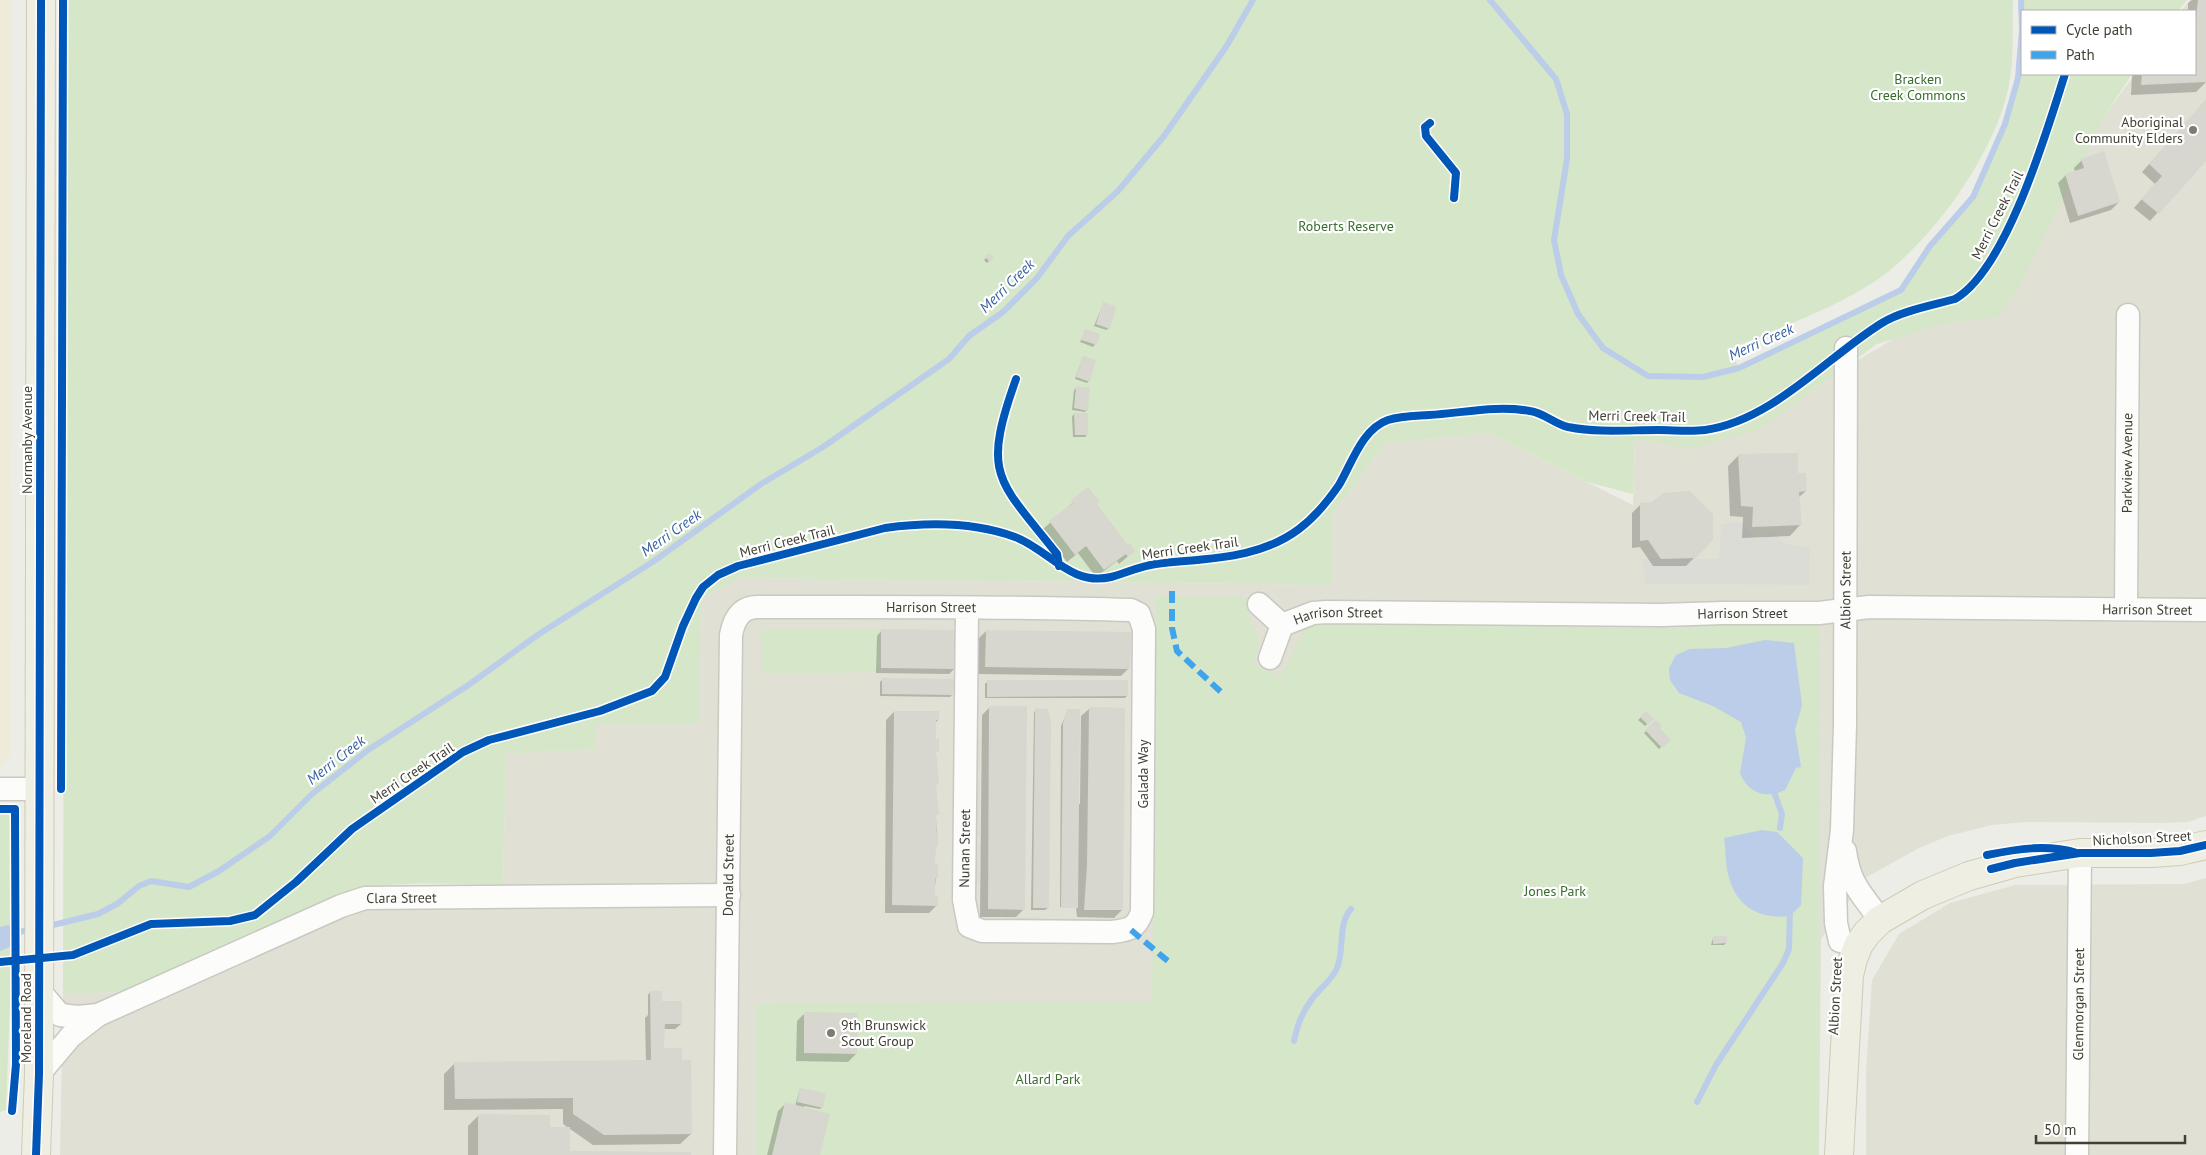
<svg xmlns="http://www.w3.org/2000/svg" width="2206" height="1155" font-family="'PT Sans',sans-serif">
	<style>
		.residential { fill: #e1e0d4 }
		.commercial { fill: #efebda }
		.green { fill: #d5e6c9 }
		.parking { fill: #dcdcd7 }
		.water { fill: #bbcde8 }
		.shadow { fill: #0003 }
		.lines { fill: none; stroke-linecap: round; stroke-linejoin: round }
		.stream { stroke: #bbcde8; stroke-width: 6 }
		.building { fill: #d7d6cf }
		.minor-casing { stroke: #c9c9c3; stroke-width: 25 }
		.major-casing { stroke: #cecbb6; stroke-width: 30 }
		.minor { stroke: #fcfcfb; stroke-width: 22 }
		.major { stroke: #efeee3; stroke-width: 28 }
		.quiet { stroke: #3fa4eb; stroke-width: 6; stroke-dasharray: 12 6; stroke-linecap: butt }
		.cycleway-casing { stroke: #fff; stroke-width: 11 }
		.cycleway { stroke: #0057b8; stroke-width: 8 }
		.poi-dot { fill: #7d7c73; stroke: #fff; stroke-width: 2 }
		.labels { text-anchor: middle; stroke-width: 4.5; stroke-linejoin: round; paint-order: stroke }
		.park-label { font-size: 14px; fill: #396d2e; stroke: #fff }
		.poi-label { font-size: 14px; fill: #413f34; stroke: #fff; text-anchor: end }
		.street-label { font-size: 14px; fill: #413f34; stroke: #fff }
		.water-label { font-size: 15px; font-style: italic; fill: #3861a2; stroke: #fff }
	</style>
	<rect width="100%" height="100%" fill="#edede7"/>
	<path class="residential" d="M2190,0H2206V816L2188,822L2164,823L2026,822L1992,825L1948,836L1919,848L1867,877L1821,939L1819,1155H60L63,994L123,992L337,896L358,889L386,885L503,884L506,754L595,749V724H698L701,598L742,578L1332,585V515L1384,444L1488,433L1633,505L1635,439L1831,376L1929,318L2105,115L2135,74H2195V11H2181Z
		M2206,878V1155H1866V1073L1872,980L1899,934L1950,903L2015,885L2184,884Z"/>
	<path class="commercial" d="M0,0H12L11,755L2,765H0Z"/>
	<path class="green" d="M65,0H2013C2012,26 2014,54 2010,79C2000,148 1931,244 1874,282C1831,310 1776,329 1730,349L1739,368L1901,290L1930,246L1973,197L2005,124L2018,78L2022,30L2021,0H2187L2178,11H2022V74H2132L2105,115L2016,293L1997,317L1947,323L1877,344L1758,430L1691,449L1635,439L1633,494L1587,482L1488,433L1384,444L1332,515V585L742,578L701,598L699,724H596V749L506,754L503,884C452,885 396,879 346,892L123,992L63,994Z
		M1156,596L1245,597L1250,620L1259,642L1254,664L1281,677L1306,626L1820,625L1819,1155H756V1004L1152,1001Z
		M762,629H880L879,672L762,674Z
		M0,812H6L13,820L12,946L6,1110L0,1112Z"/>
	<path class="parking" d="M1740,522L1757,539L1774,533L1785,544L1810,547L1809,585L1645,584L1642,559H1719L1721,524Z
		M973,737H980V774H972Z
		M972,779H980V836H972Z
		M972,843H980L979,883H971Z
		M1003,917H1041V924L1003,923Z"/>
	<path class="water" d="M1765,640L1794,643L1802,705L1795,730L1801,767L1796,768L1785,790C1767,799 1748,794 1740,773L1746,738L1741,722L1713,706L1679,693L1670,680L1669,668L1676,655L1690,649L1726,648Z
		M1762,830L1777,832L1803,858L1801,905L1790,916C1756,920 1733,904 1727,869C1725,859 1726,848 1724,838Z
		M12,924V946L0,951V927Z"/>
	<path class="shadow" d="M2192,0H2206V82L2196,92L2131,95L2132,74H2195V11H2188V3Z
		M2206,101V159L2150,221L2134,208L2155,184L2142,172Z
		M2082,160L2119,202L2111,210L2070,223L2058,183L2066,175L2075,172L2074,168Z
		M989,255L992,258L987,263L984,260Z
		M1103,304L1109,328L1106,330L1094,326Z
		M1085,331L1095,344L1093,347L1080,342Z
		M1083,357L1089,381L1087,383L1075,379Z
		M1076,388L1087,410L1085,412L1072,410L1074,390Z
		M1074,414L1087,435L1085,437H1073L1072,417Z
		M1739,455L1797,475L1806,491L1798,498L1800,525L1790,536L1742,538L1743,517L1730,516L1728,466Z
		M1088,489L1095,504L1127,546L1134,551L1119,564L1117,561L1096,577L1078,553L1067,562L1042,530Z
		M1640,505L1712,540L1686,566H1653L1640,547L1632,548V513Z
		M882,630L954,669L949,674L876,673L877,636Z
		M986,631L1129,668L1121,676L977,674L978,639Z
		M883,679L952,695L950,697L880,696V682Z
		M987,682L1127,696L1125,698H985V684Z
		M990,707L1024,909L1016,917H980L982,715Z
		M1089,709L1122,910L1114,918L1077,917L1076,907H1060L1061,726L1068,710L1078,804H1080L1081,716Z
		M1036,710L1048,908L1045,910H1031L1034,712Z
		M894,712L938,720L935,723L937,783L935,786L937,846L934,849V865L937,866L934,897L937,905L929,913H885L886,720Z
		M1646,712L1652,719L1645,726L1638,720Z
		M1656,722L1658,728L1669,740L1659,749L1644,733Z
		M1713,938L1726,943L1724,945H1711Z
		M650,992L681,1024L675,1029H663V1049L691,1134L680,1144L593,1145L563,1124V1109L444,1110V1074L455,1063L646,1062L645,1018L648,1015V995Z
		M805,1013L856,1054L848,1062L796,1061L797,1021Z
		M800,1089L822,1107L820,1109L804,1106L803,1108L819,1155H767L778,1111L786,1103L795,1106Z
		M479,1115L569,1152L690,1155H468V1126Z"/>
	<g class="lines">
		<path class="stream" d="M1490,0L1556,79L1567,114V159L1554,240L1561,275L1578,314L1603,348L1648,376L1703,377L1739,368L1901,290L1930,246L1973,197L2005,124L2018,78L2022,30L2021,0
			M1775,795L1782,814L1780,828
			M45,927L98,914L117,904L139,886L151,881L189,887L219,871L270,836L312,794L368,750L467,686L539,634L654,561L761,484L823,447L949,359L969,336L1003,312L1037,278L1068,236L1118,191L1164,136L1226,47L1253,0
			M0,936L33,929
			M1294,1041C1298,1022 1304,1008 1317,993C1324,985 1333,978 1337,968C1345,949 1337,925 1351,909
			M1697,1102L1716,1065L1783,963L1789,949L1790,909"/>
	</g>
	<path class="building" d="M2198,0H2206V82L2141,85L2142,74H2195V25Z
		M2206,99V161L2159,214L2141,199L2162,176L2149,164Z
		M2104,151L2120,202L2078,216L2065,174L2084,168L2081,159Z
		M989,253L994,258L990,262L985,257Z
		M1103,302L1116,307L1110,329L1096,324Z
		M1085,329L1100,334L1097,345L1081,340Z
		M1083,356L1096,360L1090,382L1076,377Z
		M1076,386L1090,388L1088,411L1074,408Z
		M1074,413H1088V435H1075Z
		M1798,453V473H1806L1807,491L1799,492L1802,525L1752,527L1753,507L1741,506L1738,454Z
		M1088,487L1100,502L1097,504L1128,545L1130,543L1135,551L1128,557L1126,554L1104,570L1086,546L1075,555L1049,521L1073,503L1071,500Z
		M1690,491L1713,514V540L1696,558L1661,559L1648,540L1640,541V503L1651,502L1664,493Z
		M881,629L956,630L955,669L881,668Z
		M986,630L1131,632L1130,669L985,667Z
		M882,678L954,679L953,695L882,694Z
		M987,680H1128V696L987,697Z
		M989,706H1027L1025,910L988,909Z
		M1089,707L1125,708L1123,910H1084L1087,865Z
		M1035,708L1048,709L1051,723L1049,908H1033Z
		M1067,709H1080L1078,908H1061L1063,723Z
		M894,711H939V720H936V739L939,738V752H936L939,784H936L939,815H936V833H938V847H936L935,864H938V878L935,879V896H938V906L892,905Z
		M1646,711L1654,719L1648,725L1640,717Z
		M1656,720L1662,726L1660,728L1671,740L1662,748L1645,730Z
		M1713,936H1727V943L1713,944Z
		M650,991H662V1001H682V1024H665L664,1048H682V1060H691L692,1134L604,1135L573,1114V1098L455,1099L454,1062L651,1060Z
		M804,1012L858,1013L857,1054L804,1053Z
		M800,1088L826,1093L823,1108L797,1102Z
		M785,1102L830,1114L820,1155H772Z
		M478,1114L550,1115V1127H570V1151L691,1152V1155H478Z"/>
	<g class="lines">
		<defs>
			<g id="minor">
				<path id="s1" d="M1259,604L1282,625L1313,613L1326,612L1662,615L1722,613H1819L1869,607L2206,610"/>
				<path id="s2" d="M2126,609L2128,315"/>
				<path d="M1270,658L1282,625"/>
				<path d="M0,789H39"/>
				<path d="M1845,851C1850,886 1861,892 1880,920"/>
				<path id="s3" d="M1840,941L1836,923L1835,886L1842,830L1845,724L1846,348"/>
				<path d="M38,989L60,1015L78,1017L98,1015"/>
				<path id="s4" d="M39,1074L71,1036L98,1015L341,906L365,898L729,895"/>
				<path id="s5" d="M725,1155L731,635C734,619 741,607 758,607C882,607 1007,606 1131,610L1139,614L1144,629L1142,912C1136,929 1129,930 1112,932L982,931L969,926L964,900L967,608"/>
				<path id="s6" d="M2077,1155L2080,853"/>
			</g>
			<path id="major" d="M36,1155L39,1074L41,0
				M1839,1155L1849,975L1853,959L1859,944L1867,933L1880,920L1923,895L1969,876L2015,863L2080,853H2151L2180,851L2206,845"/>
		</defs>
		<use href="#minor" class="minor-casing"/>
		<use href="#major" class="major-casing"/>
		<use href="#minor" class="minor"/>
		<use href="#major" class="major"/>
		<path class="quiet" d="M1172,591V628L1177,651L1221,692
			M1131,930L1169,962"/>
		<defs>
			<path id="cycleway" d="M1430,123L1425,127L1426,136L1456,173L1454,198
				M1016,379C981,477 998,479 1057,554L1059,566
				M61,789L63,0
				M0,809H15L16,1064L12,1111
				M1987,855C2017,849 2047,844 2077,853
				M1991,869L2015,863L2080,853H2151L2180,851L2206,845
				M0,962L73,955L151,924L230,921L255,915L296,882L352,829L463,752L489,740L600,711L652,691L665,677L683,626L696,598L703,587L718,575L738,566L885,528C928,522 974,522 1015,537C1048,549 1071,587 1111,577C1126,573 1140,566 1156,564C1205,558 1258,560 1299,529C1315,517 1328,501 1339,485C1352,463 1362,429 1388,420C1401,416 1416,416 1429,415C1463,413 1497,405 1530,411C1544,413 1555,424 1568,427C1598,433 1628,430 1658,430C1673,430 1690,432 1705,430C1772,421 1827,357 1882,323C1901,311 1934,305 1955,299C2007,269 2047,130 2065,74
				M36,1155L39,1074L41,0"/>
		</defs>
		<use href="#cycleway" class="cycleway-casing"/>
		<use href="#cycleway" class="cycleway"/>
	</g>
	<g class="poi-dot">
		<circle cx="2193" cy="130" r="5"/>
		<circle cx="831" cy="1033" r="5"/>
	</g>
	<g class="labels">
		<g class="park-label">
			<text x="1918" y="84">Bracken<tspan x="1918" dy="16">Creek Commons</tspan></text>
			<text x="1346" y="231">Roberts Reserve</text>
			<text x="1555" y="896">Jones Park</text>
			<text x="1048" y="1084">Allard Park</text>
		</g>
		<g class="poi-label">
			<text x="2183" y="127">Aboriginal<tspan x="2183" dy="16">Community Elders</tspan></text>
			<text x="841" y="1030" text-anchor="start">9th Brunswick<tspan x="841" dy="16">Scout Group</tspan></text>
		</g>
		<g class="street-label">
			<text transform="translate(1997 215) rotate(-63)" y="5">Merri Creek Trail</text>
			<text transform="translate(1637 416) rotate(1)" y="5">Merri Creek Trail</text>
			<text transform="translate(27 440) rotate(-90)" y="5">Normanby Avenue</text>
			<text dy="5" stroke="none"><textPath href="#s2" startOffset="146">Parkview Avenue</textPath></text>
			<text transform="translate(787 541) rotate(-14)" y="5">Merri Creek Trail</text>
			<text transform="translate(1190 548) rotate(-8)" y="5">Merri Creek Trail</text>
			<text dy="5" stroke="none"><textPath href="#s3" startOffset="352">Albion Street</textPath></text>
			<text dy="5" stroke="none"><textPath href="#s5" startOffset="736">Harrison Street</textPath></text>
			<text dy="5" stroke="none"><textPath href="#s1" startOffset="899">Harrison Street</textPath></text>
			<text dy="5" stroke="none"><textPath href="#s1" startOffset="494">Harrison Street</textPath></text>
			<text dy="5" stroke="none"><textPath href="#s1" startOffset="89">Harrison Street</textPath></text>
			<text transform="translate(412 773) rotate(-34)" y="5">Merri Creek Trail</text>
			<text transform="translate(1143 774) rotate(-90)" y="5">Galada Way</text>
			<text transform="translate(2142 838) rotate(-3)" y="5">Nicholson Street</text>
			<text dy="5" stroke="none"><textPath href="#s5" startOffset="1505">Nunan Street</textPath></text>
			<text dy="5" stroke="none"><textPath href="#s5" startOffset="280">Donald Street</textPath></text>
			<text dy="5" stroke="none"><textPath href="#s4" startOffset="412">Clara Street</textPath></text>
			<text transform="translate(1835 996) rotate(-87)" y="5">Albion Street</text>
			<text dy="5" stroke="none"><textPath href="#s6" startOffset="151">Glenmorgan Street</textPath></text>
			<text transform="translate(26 1018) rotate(-90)" y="5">Moreland Road</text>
		</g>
		<g class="water-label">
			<text transform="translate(1007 286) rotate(-44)" y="5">Merri Creek</text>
			<text transform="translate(1761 342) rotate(-24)" y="5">Merri Creek</text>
			<text transform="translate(671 533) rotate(-35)" y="5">Merri Creek</text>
			<text transform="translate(336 760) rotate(-38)" y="5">Merri Creek</text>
		</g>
	</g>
	<rect x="2021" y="10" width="175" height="65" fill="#ffffff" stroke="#b3b2ae"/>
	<rect x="2031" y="26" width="25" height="8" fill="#0057b8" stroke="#b3b2ae"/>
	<text x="2066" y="35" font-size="15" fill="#413f34">Cycle path</text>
	<rect x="2031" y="51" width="25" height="8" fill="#3fa4eb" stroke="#b3b2ae"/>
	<text x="2066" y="60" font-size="15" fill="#413f34">Path</text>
	<path d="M2036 1135v8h149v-8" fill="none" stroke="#413f34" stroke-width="2.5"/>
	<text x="2044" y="1135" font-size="15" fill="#413f34" stroke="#ffffff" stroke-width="4" paint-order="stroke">50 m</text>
</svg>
